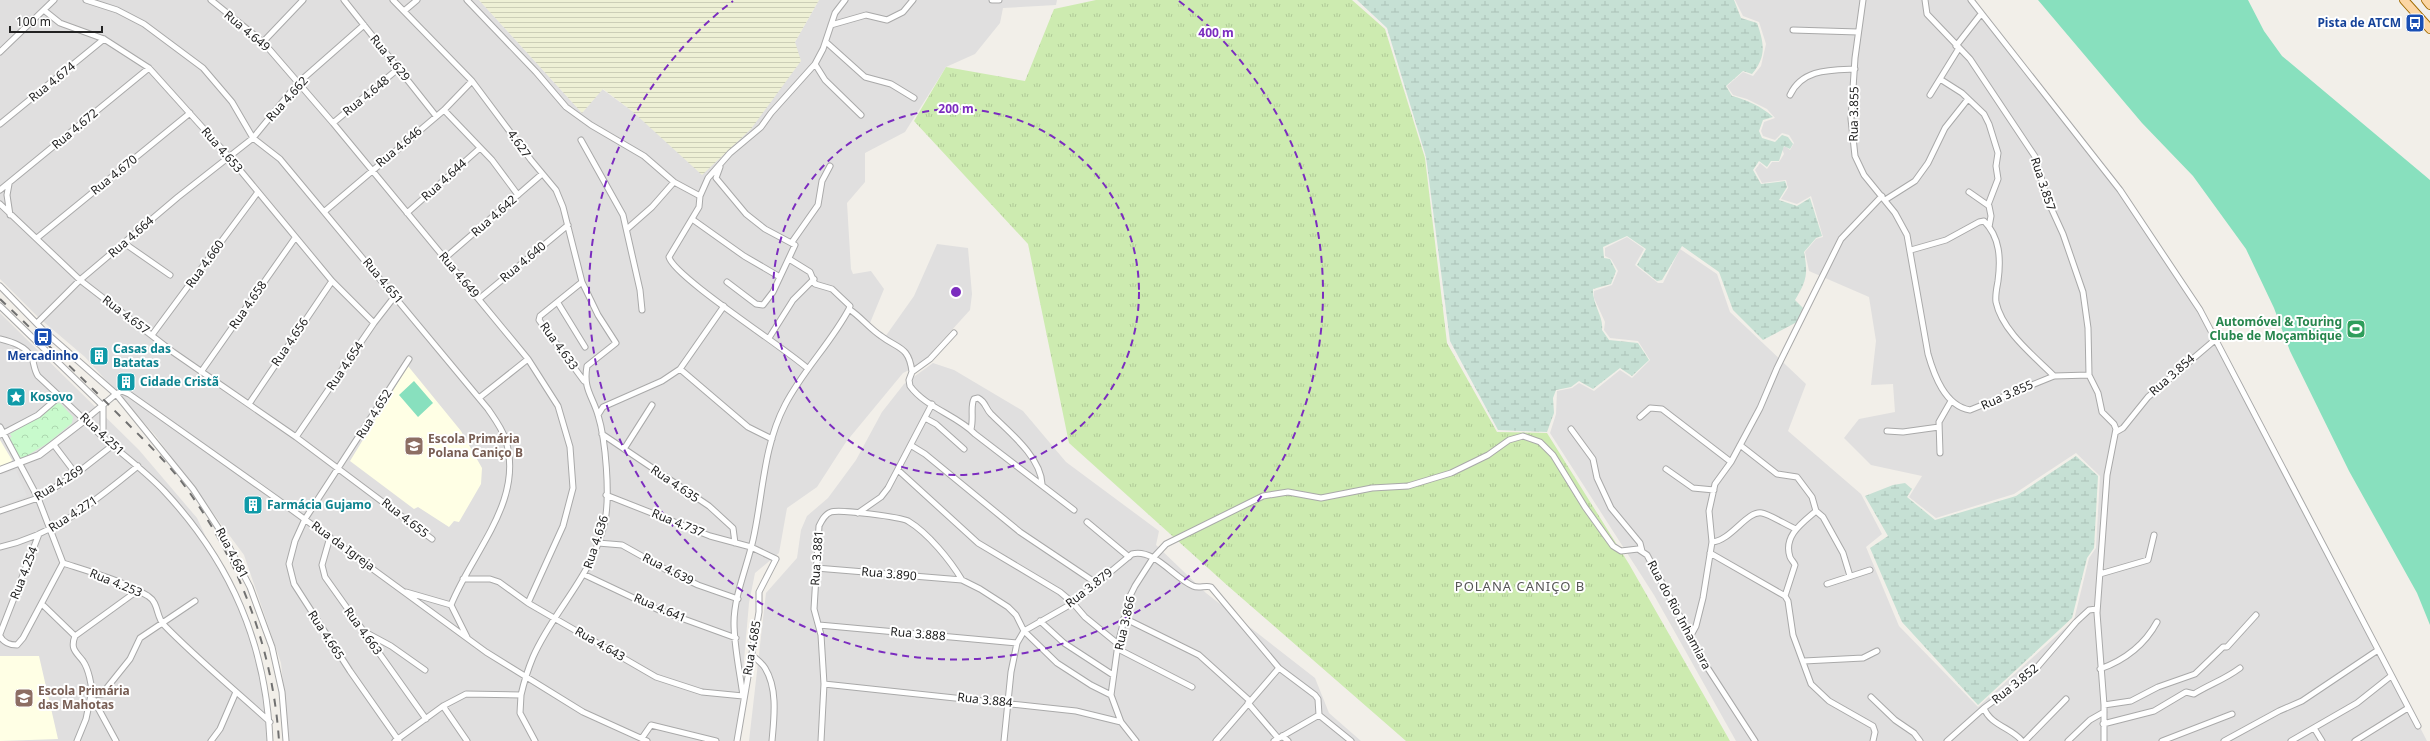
<svg xmlns="http://www.w3.org/2000/svg" width="2430" height="741" font-family="'Noto Sans',sans-serif">
	<style>
		.residential { fill: #e0dfdf }
		.education { fill: #ffffe5 }
		.farmland { fill: url(#farmland-rules) }
		.grass { fill: url(#grass-tufts) }
		.wetland { fill: url(#wetland-marsh) }
		.park { fill: url(#park-crowns) }
		.pitch { fill: #88e0be }
		.parking { fill: #e2e2e2 }
		.lines { fill: none; stroke-linecap: round; stroke-linejoin: round }
		.minor-casing { stroke: #a9a9a9; stroke-width: 7 }
		.tertiary-casing { stroke: #a9a9a9; stroke-width: 8 }
		.primary-casing { stroke: #a06b00; stroke-width: 10 }
		.minor { stroke: #fff; stroke-width: 5 }
		.tertiary { stroke: #fff; stroke-width: 6 }
		.primary { stroke: #fcd6a4; stroke-width: 8 }
		.rail { stroke: #707070; stroke-width: 2; stroke-dasharray: 8 8; stroke-linecap: butt }
		.ring { fill: none; stroke: #7b2cbf; stroke-width: 2; stroke-dasharray: 7 5 }
		.labels { text-anchor: middle; stroke-width: 4; stroke-linejoin: round; paint-order: stroke }
		.transit-label { font-size: 12px; font-weight: bold; fill: #164399; stroke: #fff; text-anchor: end }
		.street-label { font-size: 12px; fill: #222; stroke: #fff }
		.leisure-label { font-size: 12px; font-weight: bold; fill: #27864d; stroke: #fff; text-anchor: end }
		.culture-label { font-size: 12px; font-weight: bold; fill: #0d838f; stroke: #fff; text-anchor: start }
		.education-label { font-size: 12px; font-weight: bold; fill: #785e54; stroke: #fff; text-anchor: start }
		.neighbourhood-label { font-size: 13px; letter-spacing: 1px; fill: #555; stroke: #fff }
		.centre { fill: #7b2cbf; stroke: #fff; stroke-width: 2 }
		.ring-label { font-size: 12px; text-anchor: middle; font-weight: bold; fill: #7b2cbf; stroke: #fff; stroke-width: 4; stroke-linejoin: round; paint-order: stroke }
	</style>
	<defs>
		<pattern id="farmland-rules" width="6" height="5" patternUnits="userSpaceOnUse"><rect width="6" height="5" fill="#eef0d5"/><path d="M0 2.5h6" fill="none" stroke="#ccceb7"/></pattern>
		<pattern id="grass-tufts" width="24" height="20" patternUnits="userSpaceOnUse"><rect width="24" height="20" fill="#cdebb0"/><path d="M3 7l-1-3M5 7V3M7 7l1-3M15 17l-1-3M17 17v-4M19 17l1-3" fill="none" stroke="#b0c997"/></pattern>
		<pattern id="wetland-marsh" width="20" height="14" patternUnits="userSpaceOnUse"><rect width="20" height="14" fill="#c6e0d4"/><path d="M1 5h8M5 5V1M11 12h8M15 12V8" fill="none" stroke="#aac0b6"/></pattern>
		<pattern id="park-crowns" width="20" height="18" patternUnits="userSpaceOnUse"><rect width="20" height="18" fill="#c8facc"/><path d="M2 6a3 3 0 1 1 6 0M12 15a3 3 0 1 1 6 0" fill="none" stroke="#acd6af"/></pattern>
	</defs>
	<rect width="100%" height="100%" fill="#f2efe9"/>
	<path class="residential" d="M0,0H479L582,113L602,89L632,111L795,42L819,0H1057L1056,5L1003,8L1000,23L975,54L946,67L905,132L865,153V182L847,203L851,269L853,274L871,271L884,289L870,323L885,337L914,296L937,244L968,248L972,294L970,310L921,364L903,373L846,442L817,487L787,508L779,553L755,573L749,603L737,741H289L281,663L244,555L155,435L85,357L38,317L0,279Z
		M1735,0H1975L2000,36L2131,201L2240,379L2427,741H1736L1654,595L1550,433L1556,414L1557,391L1572,388L1579,383L1594,391L1620,370L1632,378L1650,360L1638,341L1610,338L1604,330L1605,322L1594,298V291L1612,285L1618,271L1611,259L1605,256V248L1627,237L1644,249L1635,265L1658,283H1663L1680,249L1717,274L1730,312L1806,384L1788,431L1861,494L1882,534L1866,547L1899,626L1978,707L2074,620L2089,558L2096,548L2100,476L2076,453L2014,494L1936,518L1909,497L1922,476L1871,465L1844,438L1859,419L1895,412L1893,384L1871,385L1876,341L1869,297L1809,271L1805,252L1816,239L1823,237L1811,196L1797,204L1781,199L1788,188L1786,180L1762,183L1755,170L1760,163L1767,169L1772,162H1779L1784,154L1782,149L1785,146L1790,150L1794,143L1789,135L1782,133L1775,140L1763,136L1761,131L1764,122L1775,118L1767,109L1747,99L1733,95L1727,86L1743,72L1753,76L1761,66L1766,44L1759,22L1743,16Z
		M0,313L139,450L197,518L237,603L259,656L271,741H0Z
		M933,363L954,370L1023,411L1066,462L1159,531L1156,545L1206,593L1315,678L1329,713L1361,741H749L766,593L797,558L801,530L807,516L828,498L856,460L882,412L904,384Z"/>
	<path class="education" d="M408,366L461,431L482,468L481,484L459,522L454,521L449,527L418,507L414,509L350,461Z
		M0,440L12,460L11,463L0,466Z
		M0,656H39L58,739L0,741Z"/>
	<path class="farmland" d="M479,0H819L795,42L801,61L751,129L702,175L632,111L603,89L582,113Z"/>
	<path class="grass" d="M1096,0H1352L1385,29L1425,158L1447,343L1497,432L1547,433L1629,564L1730,741H1406L1228,586L1069,443L1028,244L914,121L946,67L1025,81L1054,9Z"/>
	<path class="wetland" d="M1357,0H1734L1741,18L1757,23C1764,43 1767,56 1752,74L1743,71L1726,86L1732,96C1747,100 1761,106 1773,117L1763,120L1759,131L1762,138L1775,142L1782,135L1788,137L1793,144L1790,149L1784,146L1779,161H1771L1767,167L1759,161L1753,170L1761,184L1785,181L1787,187L1779,200L1797,206L1810,198L1822,236L1816,238L1804,252C1808,274 1807,280 1795,300L1803,308L1797,322L1763,340L1733,310L1719,272L1682,246L1662,280L1657,281L1637,265L1646,249L1627,236L1603,247L1604,258L1610,259L1616,271L1611,284L1593,289C1592,304 1604,317 1602,330L1609,340L1638,343L1649,360L1632,376L1620,368L1593,389L1579,381L1571,387L1556,390L1553,398L1554,413L1547,432L1498,430L1450,341L1426,157L1387,28Z
		M2076,456L2098,476L2094,548L2087,558L2072,618L1978,705L1902,622L1870,548L1888,536L1865,496L1893,485L1905,483L1912,489L1907,497L1935,520L2016,496Z"/>
	<path class="park" d="M60,403L73,417L72,423L48,443L23,458L19,457L9,438L12,437L10,434L34,420L54,404Z"/>
	<path class="pitch" d="M2038,0H2248L2264,31L2282,56L2430,180V625L2417,593L2349,471L2290,351L2274,308L2246,249L2193,176L2142,123Z
		M414,381L433,403L418,417L399,395Z"/>
	<path class="parking" d="M16,470L27,496L0,506V475Z"/>
	<g class="lines">
		<defs>
			<path id="minor" d="M86,0L117,10L144,24L203,68L232,102L253,138L280,159L488,409C494,418 501,427 505,438C526,499 472,552 451,605
				M211,0L263,42L333,123L528,359L558,406L570,447L573,488L563,526L528,603
				M344,0L436,116
				M393,0L472,81L531,160L556,190L563,207L582,282L598,315L616,343L587,366C583,389 592,395 598,415C606,441 610,495 605,521C593,576 554,609 533,657C528,669 524,682 521,695
				M467,0L536,72L566,107L591,125L644,156L674,182L700,196
				M992,0H999
				M1863,0L1855,58L1851,119L1855,156L1864,175L1895,213L1907,235L1928,354C1934,375 1945,406 1970,410L2054,376L2089,375
				M1925,0L1927,14L1970,59L2036,158L2047,199L2063,234L2083,292L2088,328L2089,375L2098,393L2102,412L2114,424L2116,429L2107,475L2097,613L2104,705V741
				M1971,0L2120,190L2200,310L2418,726
				M45,11L60,23L104,39L149,68L230,158L332,281L374,323
				M404,11L417,0
				M831,25L866,15L887,20L903,12L913,0
				M1793,30L1858,32
				M263,42L303,0
				M826,42L865,77L891,84L914,98
				M1956,46L1981,14
				M0,52L54,0
				M815,64L825,80L861,115
				M1940,79L1962,93L1984,114L1989,124L1998,153L1996,166L1998,179L1988,205
				M1790,95C1802,69 1829,70 1855,69
				M1930,95L1959,48
				M444,110L492,160L518,195
				M333,123L399,68
				M0,124L104,39
				M581,140L623,215L640,290L642,310
				M720,167L716,178L746,214L765,229L795,245L773,292L763,305L756,304L727,282
				M9,184L7,195L10,215
				M0,190L149,68
				M1969,192L1989,206L1991,216L1989,227
				M1885,200L1915,181L1928,163L1945,128L1968,99
				M0,204L80,280L173,352L296,437L432,539
				M325,211L444,110L472,81
				M407,213L480,148
				M692,219L744,256L780,277
				M627,229L652,207L674,182
				M37,238L190,113
				M792,242L818,205L822,181L830,166
				M124,243L170,275
				M1911,250L1946,240L1979,222L1984,221C2000,237 2001,259 1998,281C1997,287 1995,295 1996,302C2002,331 2034,356 2054,376
				M445,258L542,174
				M789,259L810,272L815,284L832,289L850,306L849,309C861,317 869,328 881,336C898,349 909,346 912,372
				M582,282L540,316L539,320L584,381
				M0,286L44,331L116,394L193,489L223,535L250,587L272,647L282,692L286,741
				M479,299L568,225
				M558,303L585,347
				M0,306L103,406V436
				M38,322L80,280L178,197L253,138L298,83L364,25
				M954,333L930,359L912,372L909,380L910,386C926,408 957,415 975,434L1074,510
				M152,335L258,192
				M769,338L793,300L814,279
				M0,339C12,342 26,346 32,358C34,363 34,370 38,376C63,399 87,423 113,446C131,461 149,475 165,492C231,563 266,644 270,741
				M807,368C785,348 673,276 669,257L699,207L700,196L708,178L730,153L761,127L771,113L815,64L823,49L835,13L845,0
				M680,369L748,427L772,439
				M201,372L295,238
				M479,398L528,359
				M249,404L332,281
				M598,415L603,407L662,381L680,369L724,306
				M1640,417L1650,408L1662,409L1731,462
				M925,418L936,424L964,449
				M86,419L116,394L122,391L129,394L277,499L486,652L583,712L647,741
				M0,427L38,498L63,563C91,572 123,581 148,596C159,603 156,617 164,625C197,659 234,689 270,722
				M971,429C974,418 970,406 974,399L978,398C986,402 985,408 991,414C1008,431 1041,457 1042,484
				M1571,429L1593,459L1597,478L1611,508L1640,543L1642,551
				M1887,431L1903,432L1939,427
				M2116,432L2123,428L2148,397L2216,339
				M602,434L709,506L733,528L735,543
				M0,435L38,415L60,396
				M296,437L374,323L395,296
				M54,445L76,474
				M1740,445L1777,474L1797,477L1812,497L1816,511L1823,517L1843,553L1850,576
				M912,446L925,454L1020,532L1096,583
				M624,449L652,405
				M1940,453L1939,422L1951,401
				M1666,469L1693,488L1714,490
				M898,470L978,543L1060,592L1073,603L1085,617L1118,644
				M606,495L710,536L751,547L776,559L759,592V612L737,741
				M0,511L38,498L76,474L113,445
				M858,513L881,497L888,488L932,404
				M1087,522L1129,557
				M330,537L322,565L325,577L426,719
				M1712,542C1731,541 1747,510 1762,513C1769,514 1788,526 1796,529
				M598,543L622,545L665,569L698,585L738,599
				M0,547C55,535 95,501 138,466
				M1710,553L1785,596L1788,601L1793,635L1811,684L1829,701L1873,726L1875,732L1873,741
				M816,568L962,580L980,589L1008,607L1016,615L1024,631L1057,663L1091,685L1111,695
				M2100,574L2148,560L2154,535
				M585,575L659,610L736,638
				M463,579H490L499,582L528,603L656,677L702,692L743,696
				M1827,584L1870,570
				M406,592L451,605
				M1785,596L1795,565C1794,562 1791,560 1790,557C1783,536 1802,523 1816,511
				M451,605L467,637
				M44,606L75,636
				M1124,618L1199,655L1250,701
				M1040,621L1064,643L1113,675
				M819,625L1017,643
				M365,632L391,646L425,670
				M0,634L39,534
				M0,636C3,642 10,645 17,645L23,638L63,563
				M75,636C70,649 76,652 83,661C88,668 93,687 91,695L116,741
				M75,636L137,591
				M1690,637L1696,626L1703,598L1712,542L1709,511L1715,484L1731,462L1760,408L1777,368L1841,239L1882,196
				M1118,649L1192,687
				M752,655C756,659 762,663 765,668C778,689 774,718 772,741
				M1804,661L1863,658L1877,651
				M2100,669C2125,660 2144,646 2157,622
				M824,684L1076,711L1121,722
				M743,696C740,673 734,646 734,623C734,596 747,567 753,540C763,496 763,447 785,405C803,370 831,343 849,309
				M1871,697L1895,720L1914,733L1920,741
				M1248,703L1278,738
				M2104,705L2131,701L2158,687L2195,674L2223,647H2227L2256,615
				M443,706L467,741
				M1984,708C1990,725 2012,728 2022,741
				M1319,715L1351,741
				M2103,724L2154,711L2186,692L2194,694C2210,684 2224,680 2240,668
				M2314,728L2322,741
				M1282,736L1288,741
				M642,738L651,725L716,741
				M77,741L86,719L91,695L102,694L130,659L140,638L195,601
				M211,741L220,729L236,692
				M395,741L443,706L466,694L521,695L520,713L535,741
				M399,741L350,671L294,584L289,564L295,541L305,519L409,359
				M821,741L824,684L821,635L814,609L819,526C822,520 825,514 831,512C840,509 900,517 908,521C928,533 950,560 962,580
				M1004,741L1011,672L1017,643L1024,631L1073,603L1132,554C1154,548 1174,578 1193,586C1199,589 1205,585 1211,587L1279,668L1315,695L1318,699L1319,715
				M1136,741L1121,722L1111,695L1118,644L1130,596L1135,586L1153,558L1166,544L1263,496L1288,492L1321,498L1372,488L1408,486L1451,473L1488,455L1509,440L1523,436L1540,442L1553,455L1585,507L1613,546L1621,551L1638,549L1647,555L1707,667L1755,741
				M1216,741L1279,668
				M1274,741L1319,715
				M1947,741L1984,708L2033,672L2076,622L2089,610L2097,609
				M2025,741L2066,699
				M2068,741L2090,720L2104,712
				M2162,741L2232,714
				M2224,741L2279,711L2302,701L2378,650
				M2291,741L2357,703L2391,676
				M2355,741L2408,708"/>
			<path id="tertiary" d="M0,470L39,455L86,419"/>
			<path id="primary" d="M2404,0L2430,29
				M2426,0L2430,5"/>
		</defs>
		<use href="#minor" class="minor-casing"/>
		<use href="#tertiary" class="tertiary-casing"/>
		<use href="#primary" class="primary-casing"/>
		<use href="#minor" class="minor"/>
		<use href="#tertiary" class="tertiary"/>
		<use href="#primary" class="primary"/>
		<path class="rail" d="M0,299C40,337 80,376 119,415C140,436 163,458 181,481C238,556 273,648 279,741"/>
	</g>
	<g class="ring">
		<circle cx="956" cy="292" r="183"/>
		<path d="M1179 1A367 367 0 1 1 733 1"/>
	</g>
	<defs>
		<symbol id="bus-square" viewBox="-11 -11 22 22"><rect x="-9" y="-9" width="18" height="18" rx="4" fill="#1a4fb4" stroke="#fff"/><path d="M-5-6H5V4H4V6H2V4H-2V6H-4V4H-5ZM-3.5-4V0h7V-4ZM-3.5 1.2v1.5H-2V1.2ZM2 1.2v1.5H3.5V1.2Z" fill="#fff"/></symbol>
		<symbol id="stadium-square" viewBox="-11 -11 22 22"><rect x="-9" y="-9" width="18" height="18" rx="4" fill="#2e9e5b" stroke="#fff"/><path d="M0-5a6.5 5 0 1 0 0 10a6.5 5 0 1 0 0-10ZM-3.5-1.8h7v3.6h-7Z" fill="#fff"/></symbol>
		<symbol id="building-square" viewBox="-11 -11 22 22"><rect x="-9" y="-9" width="18" height="18" rx="4" fill="#0f9aa8" stroke="#fff"/><path d="M-4-6H4V6H1V3H-1V6H-4ZM-2.5-4.3h1.7v1.8h-1.7ZM.8-4.3h1.7v1.8H.8ZM-2.5-1h1.7V.8h-1.7ZM.8-1h1.7V.8H.8Z" fill="#fff"/></symbol>
		<symbol id="sight-square" viewBox="-11 -11 22 22"><rect x="-9" y="-9" width="18" height="18" rx="4" fill="#0f9aa8" stroke="#fff"/><path d="M0-6L1.8-2.2L6-1.7L2.9 1.2L3.7 5.4L0 3.3L-3.7 5.4L-2.9 1.2L-6-1.7L-1.8-2.2Z" fill="#fff"/></symbol>
		<symbol id="school-square" viewBox="-11 -11 22 22"><rect x="-9" y="-9" width="18" height="18" rx="4" fill="#8d6e63" stroke="#fff"/><path d="M0-5L7-2L0 1L-7-2ZM-4 1L0 2.5L4 1V4Q0 6-4 4Z" fill="#fff"/></symbol>
	</defs>
	<g fill-rule="evenodd">
		<use href="#bus-square" x="2404" y="12" width="22" height="22"/>
		<use href="#stadium-square" x="2345" y="318" width="22" height="22"/>
		<use href="#bus-square" x="32" y="326" width="22" height="22"/>
		<use href="#building-square" x="88" y="345" width="22" height="22"/>
		<use href="#building-square" x="115" y="371" width="22" height="22"/>
		<use href="#sight-square" x="5" y="386" width="22" height="22"/>
		<use href="#school-square" x="403" y="435" width="22" height="22"/>
		<use href="#building-square" x="242" y="494" width="22" height="22"/>
		<use href="#school-square" x="13" y="687" width="22" height="22"/>
	</g>
	<g class="labels">
		<g class="transit-label">
			<text x="2401" y="27">Pista de ATCM</text>
			<text x="43" y="360" text-anchor="middle">Mercadinho</text>
		</g>
		<g class="street-label">
			<text transform="translate(247 31) rotate(40)" y="4">Rua 4.649</text>
			<text transform="translate(390 58) rotate(51)" y="4">Rua 4.629</text>
			<text transform="translate(52 82) rotate(-39)" y="4">Rua 4.674</text>
			<text transform="translate(366 96) rotate(-39)" y="4">Rua 4.648</text>
			<text transform="translate(287 99) rotate(-48)" y="4">Rua 4.662</text>
			<text transform="translate(1854 114) rotate(-89)" y="4">Rua 3.855</text>
			<text transform="translate(75 129) rotate(-40)" y="4">Rua 4.672</text>
			<text transform="translate(519 144) rotate(55)" y="4">4.627</text>
			<text transform="translate(399 147) rotate(-40)" y="4">Rua 4.646</text>
			<text transform="translate(222 150) rotate(49)" y="4">Rua 4.653</text>
			<text transform="translate(114 175) rotate(-39)" y="4">Rua 4.670</text>
			<text transform="translate(444 180) rotate(-42)" y="4">Rua 4.644</text>
			<text transform="translate(2043 184) rotate(72)" y="4">Rua 3.857</text>
			<text transform="translate(494 216) rotate(-41)" y="4">Rua 4.642</text>
			<text transform="translate(131 237) rotate(-41)" y="4">Rua 4.664</text>
			<text transform="translate(523 262) rotate(-40)" y="4">Rua 4.640</text>
			<text transform="translate(205 264) rotate(-54)" y="4">Rua 4.660</text>
			<text transform="translate(459 275) rotate(50)" y="4">Rua 4.649</text>
			<text transform="translate(383 281) rotate(50)" y="4">Rua 4.651</text>
			<text transform="translate(248 305) rotate(-55)" y="4">Rua 4.658</text>
			<text transform="translate(126 315) rotate(37)" y="4">Rua 4.657</text>
			<text transform="translate(290 342) rotate(-56)" y="4">Rua 4.656</text>
			<text transform="translate(559 346) rotate(54)" y="4">Rua 4.633</text>
			<text transform="translate(345 366) rotate(-56)" y="4">Rua 4.654</text>
			<text transform="translate(2172 375) rotate(-41)" y="4">Rua 3.854</text>
			<text transform="translate(2007 395) rotate(-24)" y="4">Rua 3.855</text>
			<text transform="translate(374 414) rotate(-58)" y="4">Rua 4.652</text>
			<text transform="translate(102 434) rotate(43)" y="4">Rua 4.251</text>
			<text transform="translate(59 483) rotate(-32)" y="4">Rua 4.269</text>
			<text transform="translate(675 484) rotate(34)" y="4">Rua 4.635</text>
			<text transform="translate(73 514) rotate(-33)" y="4">Rua 4.271</text>
			<text transform="translate(405 518) rotate(38)" y="4">Rua 4.655</text>
			<text transform="translate(678 523) rotate(22)" y="4">Rua 4.737</text>
			<text transform="translate(596 542) rotate(-72)" y="4">Rua 4.636</text>
			<text transform="translate(343 546) rotate(36)" y="4">Rua da Igreja</text>
			<text transform="translate(232 553) rotate(62)" y="4">Rua 4.681</text>
			<text transform="translate(817 558) rotate(-86)" y="4">Rua 3.881</text>
			<text transform="translate(668 569) rotate(27)" y="4">Rua 4.639</text>
			<text transform="translate(24 573) rotate(-69)" y="4">Rua 4.254</text>
			<text transform="translate(889 574) rotate(5)" y="4">Rua 3.890</text>
			<text transform="translate(116 583) rotate(22)" y="4">Rua 4.253</text>
			<text transform="translate(1089 588) rotate(-38)" y="4">Rua 3.879</text>
			<text transform="translate(660 608) rotate(23)" y="4">Rua 4.641</text>
			<text transform="translate(1679 615) rotate(62)" y="4">Rua do Rio Inhamiara</text>
			<text transform="translate(1125 623) rotate(-77)" y="4">Rua 3.866</text>
			<text transform="translate(363 631) rotate(54)" y="4">Rua 4.663</text>
			<text transform="translate(918 634) rotate(5)" y="4">Rua 3.888</text>
			<text transform="translate(326 635) rotate(57)" y="4">Rua 4.665</text>
			<text transform="translate(600 644) rotate(30)" y="4">Rua 4.643</text>
			<text transform="translate(752 648) rotate(-80)" y="4">Rua 4.685</text>
			<text transform="translate(2015 684) rotate(-39)" y="4">Rua 3.852</text>
			<text transform="translate(985 700) rotate(6)" y="4">Rua 3.884</text>
		</g>
		<g class="leisure-label">
			<text x="2342" y="326">Automóvel &amp; Touring<tspan x="2342" dy="14">Clube de Moçambique</tspan></text>
		</g>
		<g class="culture-label">
			<text x="113" y="353">Casas das<tspan x="113" dy="14">Batatas</tspan></text>
			<text x="140" y="386">Cidade Cristã</text>
			<text x="30" y="401">Kosovo</text>
			<text x="267" y="509">Farmácia Gujamo</text>
		</g>
		<g class="education-label">
			<text x="428" y="443">Escola Primária<tspan x="428" dy="14">Polana Caniço B</tspan></text>
			<text x="38" y="695">Escola Primária<tspan x="38" dy="14">das Mahotas</tspan></text>
		</g>
		<g class="neighbourhood-label">
			<text x="1520" y="591">POLANA CANIÇO B</text>
		</g>
	</g>
	<circle cx="956" cy="292" r="6" class="centre"/>
	<g class="ring-label">
		<text x="1216" y="37">400 m</text>
		<text x="956" y="113">200 m</text>
	</g>
	<path d="M10 26v6h92v-6" fill="none" stroke="#222222" stroke-width="2"/>
	<text x="16" y="26" font-size="12" fill="#222222" stroke="#ffffff" stroke-width="3" paint-order="stroke">100 m</text>
</svg>
